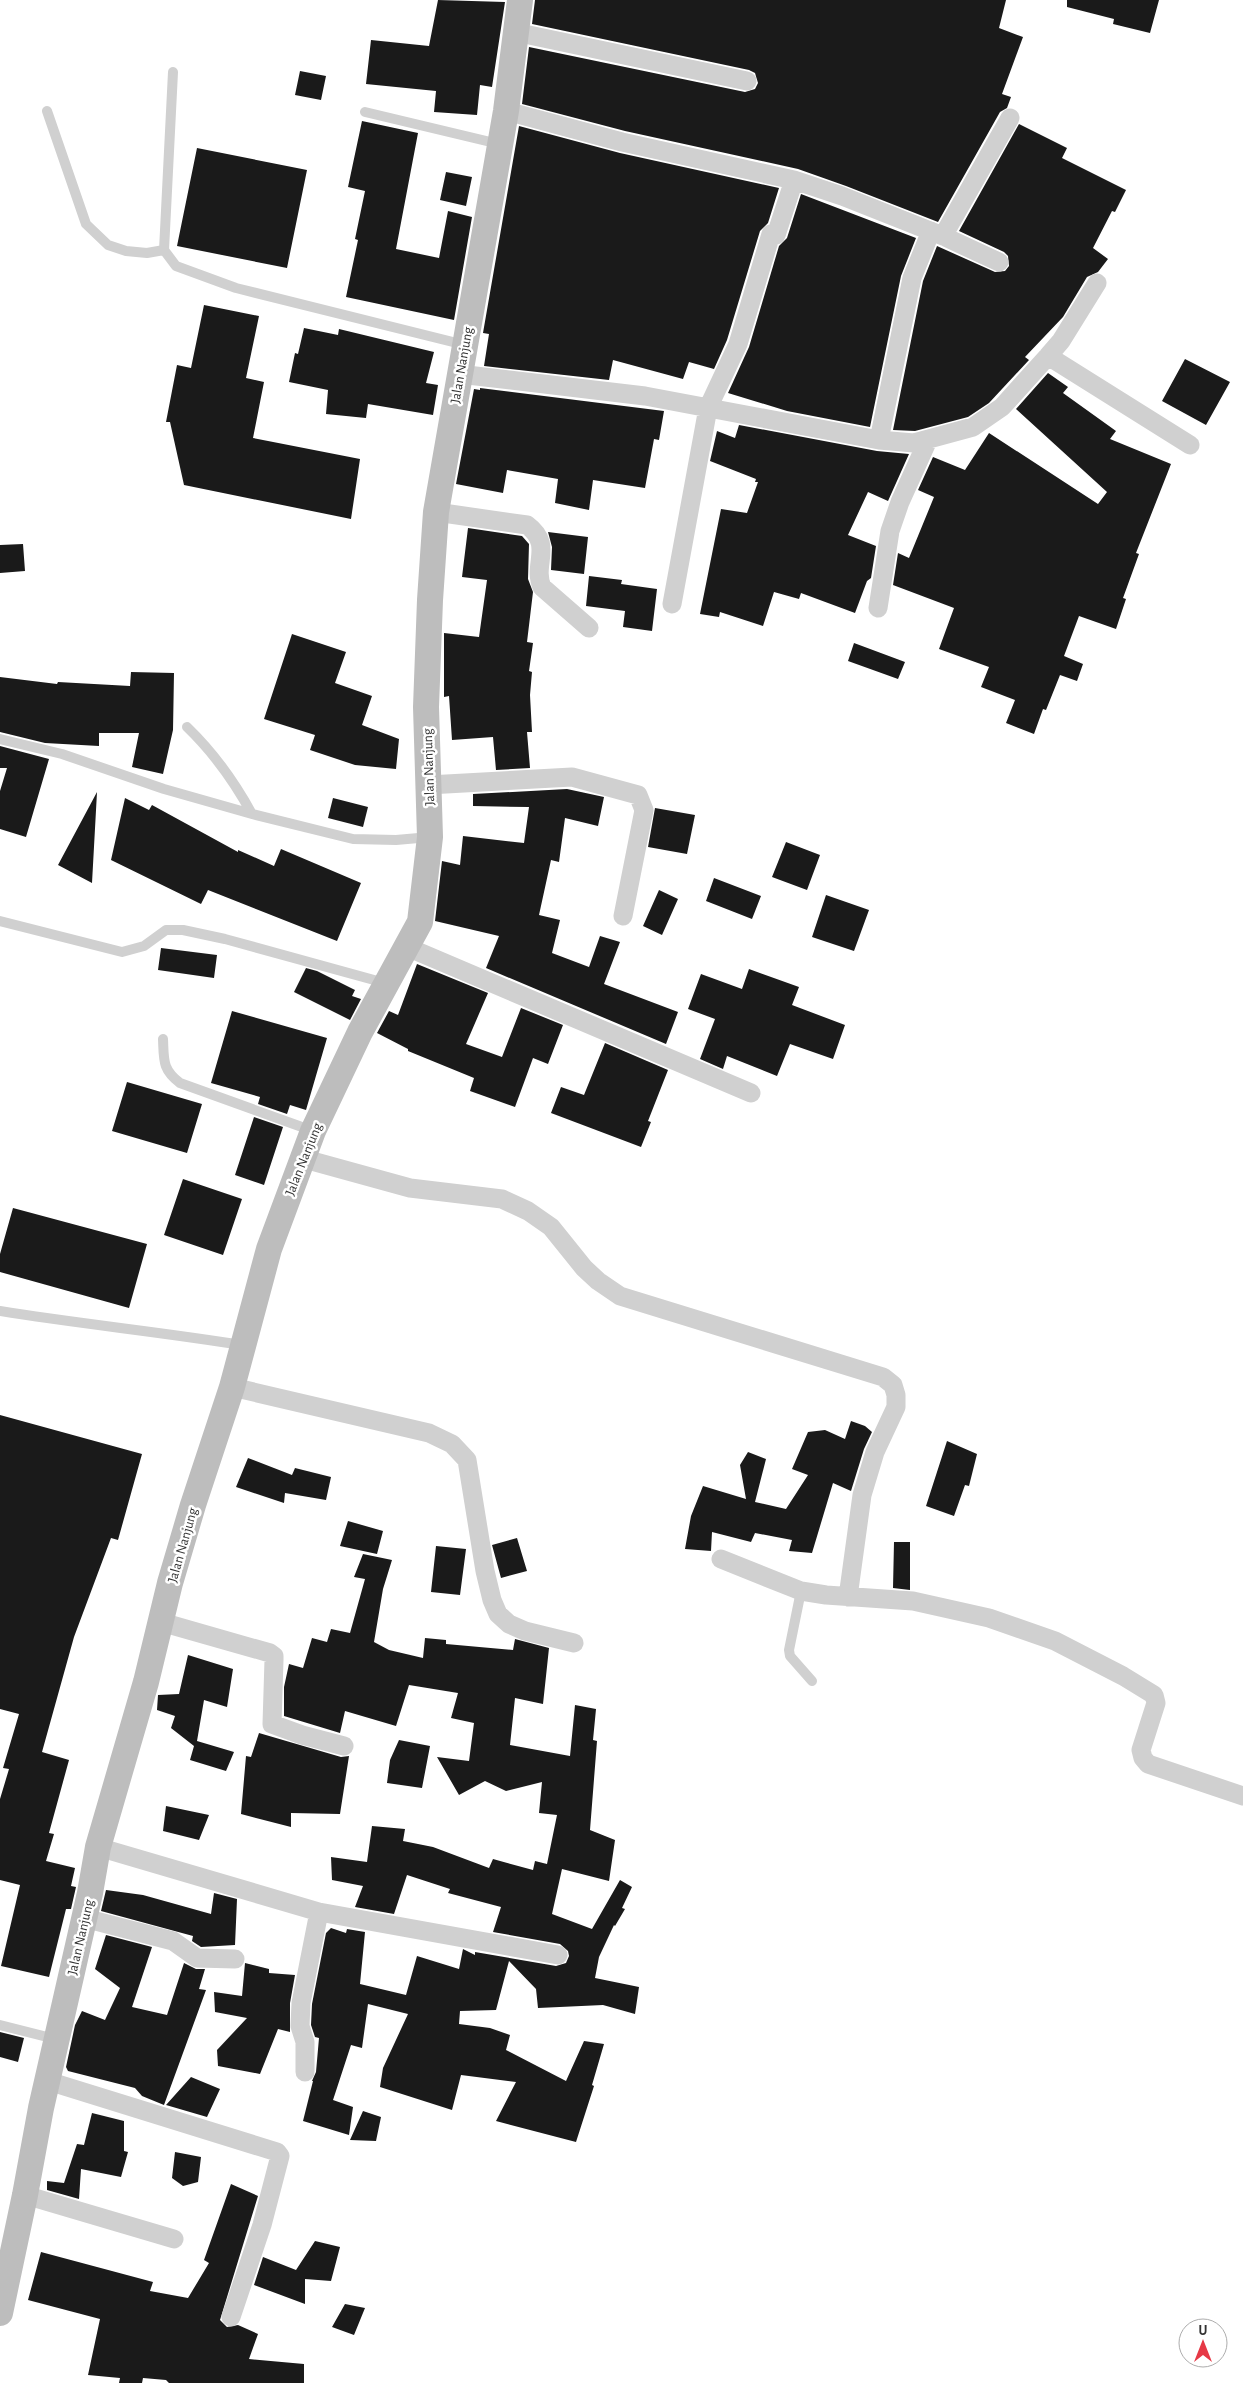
<svg xmlns="http://www.w3.org/2000/svg" width="1243" height="2383" font-family="'Alegreya Sans',sans-serif">
	<style>
		.building { fill: #1a1a1a }
		.lines { fill: none; stroke-linecap: round; stroke-linejoin: round }
		.service { stroke: #d0d0d0; stroke-width: 10 }
		.minor { stroke: #d0d0d0; stroke-width: 19 }
		.secondary { stroke: #bdbdbd; stroke-width: 26 }
		.labels { text-anchor: middle; stroke-width: 5; stroke-linejoin: round; paint-order: stroke }
		.street-label { font-size: 14px; fill: #333; stroke: #fff }
	</style>
	<rect width="100%" height="100%" fill="#fff"/>
	<path class="building" d="M438,0L505,2L492,87L480,85L477,115L434,112L436,91L366,84L371,40L429,46Z
		M535,0H1006L999,28L1023,37L1002,94L1011,97L1007,108L1000,112L938,222L846,186L798,169L625,131L522,104L529,47L745,92L755,89L758,83L755,73L749,70L532,24Z
		M1067,0H1159L1150,33L1113,24L1114,19L1067,7Z
		M300,71L326,76L321,100L295,95Z
		M362,121L418,133L396,249L439,258L448,211L472,217L454,320L346,297L358,240L355,239L365,191L348,187Z
		M1019,124L1067,148L1062,158L1126,190L1115,212L1112,211L1093,248L1108,259L1098,272L1087,277L1063,317L1025,357L1029,360L989,403L968,417L915,431L893,430L923,281L937,246L995,272L1005,271L1009,266L1008,256L1004,252L959,231Z
		M519,126L620,153L779,188L768,223L760,231L727,340L714,369L689,362L683,379L613,360L609,380L484,366L489,334L483,333Z
		M197,148L307,170L287,268L177,246Z
		M446,172L472,177L466,206L440,200Z
		M801,194L916,238L901,276L870,427L787,411L728,393L749,347L779,246L787,238Z
		M204,305L259,316L246,378L264,382L253,438L360,459L351,519L184,485L170,422H166L177,365L191,368Z
		M304,328L338,335L339,329L434,352L426,383L438,385L433,415L368,404L366,418L326,414L328,390L289,382L295,353L298,354Z
		M1185,359L1230,382L1206,425L1162,401Z
		M1048,373L1068,387L1063,393L1116,431L1110,439L1171,464L1136,553L1139,554L1123,598L1126,599L1116,629L1079,616L1064,656L1083,664L1077,681L1060,675L1046,710L1043,709L1034,734L1006,723L1015,700L981,687L989,667L939,649L954,608L893,585L898,553L909,558L934,497L918,490L933,457L965,470L989,433L1098,504L1107,492L1016,409Z
		M480,388L664,411L659,440L654,439L645,488L593,480L589,510L555,503L558,479L507,470L503,493L456,484L474,389L480,390Z
		M739,425L877,451L909,454L888,501L868,492L848,535L876,546L871,578L867,581L855,613L801,593L799,599L774,592L763,626L720,612L719,617L700,614L721,509L747,513L758,482H755L756,479L710,461L717,431L735,438Z
		M468,528L522,536L529,544L528,579L533,592L527,642L533,643L529,671L532,672L530,695L532,732H527L530,768L496,770L493,737L452,740L449,696L444,697V633L479,637L487,580L462,577Z
		M548,532L588,537L584,574L551,570L552,547Z
		M23,544L25,571L0,573V545Z
		M589,576L622,580L621,584L657,589L652,631L623,627L625,611L586,606Z
		M292,634L346,652L335,683L372,696L362,725L399,739L396,769L355,765L310,750L315,735L264,719Z
		M854,643L905,662L898,679L848,661Z
		M131,672L174,673L173,730L163,774L132,767L139,733H99V746L45,743L0,732V677L57,684L58,682L130,686Z
		M0,746L49,759L26,837L0,829V791L7,768H0Z
		M567,789L604,797L598,826L565,818L559,862L551,860L539,915L560,920L552,953L589,967L600,936L620,942L604,984L678,1012L666,1044L486,968L499,936L435,921L442,861L460,865L463,836L524,843L529,807L473,806V794Z
		M97,792L92,883L58,865Z
		M125,798L149,810L152,805L238,852V850L274,866L281,849L361,883L337,941L208,890L201,904L111,860Z
		M333,798L368,807L363,827L328,818Z
		M655,808L695,815L687,854L648,847Z
		M786,842L820,855L807,890L772,877Z
		M714,878L761,896L752,919L706,901Z
		M659,890L678,899L662,935L643,926Z
		M826,895L869,910L854,951L812,937Z
		M161,948L217,955L214,978L158,970Z
		M417,964L488,993L466,1044L502,1057L521,1008L563,1025L548,1064L533,1058L515,1107L470,1091L474,1078L408,1051V1049L377,1033L389,1011L398,1015Z
		M306,968L317,971L355,990L352,996L361,999L350,1020L294,992Z
		M749,969L799,987L792,1005L845,1025L833,1059L790,1044L777,1076L727,1056L723,1069L700,1059L715,1019L688,1009L701,974L742,989Z
		M232,1011L327,1038L306,1110L290,1105L287,1114L258,1104L260,1097L211,1083Z
		M605,1043L668,1070L648,1121L651,1122L641,1147L551,1113L561,1087L584,1095Z
		M127,1082L202,1104L187,1153L112,1131Z
		M254,1117L283,1127L264,1185L235,1175Z
		M183,1179L242,1199L223,1255L164,1235Z
		M13,1208L147,1244L129,1308L0,1272V1254Z
		M0,1415L142,1454L118,1540L111,1538L74,1637L42,1752L69,1760L49,1833L54,1834L46,1861L75,1868L71,1886L76,1887L71,1909H66L49,1977L1,1966L20,1885L0,1880V1799L9,1769L3,1768L19,1714L0,1709Z
		M851,1421L865,1426L872,1432L864,1449L851,1491L833,1483L812,1553L789,1551L792,1540L755,1533L751,1542L712,1532L711,1551L685,1549L691,1516L703,1486L746,1499L740,1465L748,1452L766,1459L755,1502L786,1509L808,1475L792,1469L808,1432L825,1430L845,1439Z
		M947,1441L977,1454L969,1486L965,1485L954,1516L926,1506Z
		M248,1458L292,1475L295,1468L331,1477L326,1500L285,1493L284,1503L236,1487Z
		M348,1521L383,1531L377,1554L340,1546Z
		M517,1538L527,1571L501,1578L492,1545Z
		M894,1542H910V1590L893,1588Z
		M436,1546L466,1549L460,1595L431,1592Z
		M363,1554L392,1560L383,1589L374,1642L389,1650L423,1658L425,1638L446,1640V1644L513,1650L515,1639L549,1648L543,1704L515,1698L510,1745L570,1756L575,1705L596,1709L593,1740L597,1741L590,1830L615,1840L609,1881L562,1869L552,1914L592,1929L620,1880L632,1887L622,1908L625,1909L615,1926L614,1925L599,1957L595,1978L639,1987L635,2014L603,2005L538,2008L536,1989L509,1961L496,2010L460,2011L459,2024L490,2028L510,2035L506,2050L566,2081L584,2041L604,2044L592,2085L594,2086L576,2142L496,2121L516,2082L461,2075L452,2110L380,2087L383,2068L408,2014L368,2004L362,2048L351,2045L333,2100L353,2107L349,2135L303,2121L313,2081H312L316,2072L319,2038L315,2037L311,2025L312,2004L326,1933L331,1928L346,1933L347,1929L365,1932L360,1984L406,1995L417,1956L459,1969L463,1949L475,1955V1952L556,1966L566,1963L569,1956L568,1951L560,1944L493,1932L501,1907L448,1893L450,1889L407,1875L394,1914L355,1907L363,1886L332,1880L331,1857L367,1862L372,1826L405,1829L403,1841L433,1847L489,1868L493,1859L533,1870L535,1861L547,1864L557,1815L539,1813L542,1782L506,1791L485,1781L459,1795L437,1757L469,1761L474,1723L451,1718L458,1693L409,1685L396,1726L345,1711L340,1733L284,1716V1687L289,1664L303,1668L312,1638L327,1642L331,1629L350,1633L365,1579L354,1577Z
		M188,1655L233,1669L227,1707L204,1700L197,1741L234,1752L226,1771L190,1760L194,1746L171,1728L175,1716L157,1710L158,1695L179,1694Z
		M259,1733L341,1757L349,1756L340,1814L291,1813V1827L241,1814L246,1756L251,1757Z
		M399,1740L430,1746L422,1788L387,1783L390,1760Z
		M166,1806L209,1815L199,1840L163,1831Z
		M106,1890L143,1895L211,1914L214,1893L237,1899L235,1945L201,1947L192,1941L193,1936L101,1911Z
		M106,1935L152,1947L132,2007L167,2015L184,1963L196,1969H205L199,1989L206,1990L164,2105L142,2096L135,2088L68,2071L66,2067L75,2025L82,2011L105,2020L120,1988L95,1969Z
		M245,1963L269,1969V1973L295,1975L290,2003V2032L278,2029L260,2074L218,2066L217,2050L247,2018L215,2012L214,1992L242,1996Z
		M0,2032L24,2038L18,2062L0,2057Z
		M191,2077L220,2089L207,2117L166,2105Z
		M363,2111L381,2117L376,2141L350,2140Z
		M92,2113L124,2121V2151L128,2152L121,2177L81,2169L79,2199L47,2190V2181L64,2183L77,2144L84,2145Z
		M175,2152L201,2157L198,2182L183,2186L172,2178Z
		M231,2184L258,2196L220,2320L227,2327L238,2325L258,2334L249,2359L304,2364V2383H169L166,2380L143,2378L142,2383H119L120,2378L88,2375L100,2319L28,2300L41,2252L153,2282L150,2291L188,2298L209,2263L204,2260Z
		M315,2241L340,2247L331,2281L305,2279V2304L254,2285L263,2257L296,2270Z
		M345,2304L365,2308L354,2335L332,2327Z"/>
	<g class="lines">
		<path class="service" d="M173,72L164,250L176,266L236,288L465,345
			M47,111L86,224L108,245L126,251L147,253L164,250
			M365,112L499,144
			M187,727C214,753 234,781 252,814
			M0,739L62,754L164,789L252,814L353,839L396,840L430,837
			M0,921L122,952L144,946L166,930H183L225,939L385,983
			M163,1039C164,1060 162,1069 180,1083L313,1131
			M0,1311C80,1324 161,1332 241,1345
			M801,1591L789,1650L790,1656L812,1681
			M0,2025L55,2039"/>
		<path class="minor" d="M515,32L747,81
			M506,111L622,142L794,180L842,196L943,236L999,262
			M943,236L1010,118
			M1048,356L1061,341L1097,283
			M459,374L645,396L879,440L914,443L973,427L1002,407L1048,356L1190,445
			M879,440L912,278L931,231
			M436,512L527,525C554,545 532,564 542,587L589,628
			M672,604L708,408L738,344L771,234L776,235L794,180
			M878,608L890,531L900,502L928,440
			M428,785L572,777L638,795L644,810L623,916
			M407,947L751,1093
			M301,1158L410,1188L502,1199L528,1211L551,1227L584,1268L598,1281L620,1296L883,1377L893,1385L896,1395V1407L875,1452L862,1495L848,1597
			M232,1387L429,1433L452,1444L467,1460L485,1571L492,1600L498,1614L509,1624L525,1631L574,1643
			M721,1559L801,1591L826,1595L913,1601L989,1618L1055,1641L1123,1676L1154,1695L1156,1703L1141,1750L1143,1758L1148,1764L1243,1796
			M161,1622L270,1653L274,1656V1660L272,1724L302,1735L344,1746
			M98,1847L319,1912L558,1955
			M84,1918L173,1941L197,1958L235,1959
			M305,2072V2042L300,2026L301,2003L319,1912
			M48,2081L277,2152L280,2156L262,2225L231,2317
			M25,2195L174,2239"/>
		<path class="secondary" d="M0,2313L25,2195L41,2108L90,1893L98,1847L146,1682L170,1583L193,1505L232,1387L269,1249L313,1131L360,1032L420,922L430,837L426,707L430,600L436,512L506,111L520,0"/>
	</g>
	<g class="labels">
		<g class="street-label">
			<text transform="translate(461 365) rotate(-80)" y="5">Jalan Nanjung</text>
			<text transform="translate(428 767) rotate(-92)" y="5">Jalan Nanjung</text>
			<text transform="translate(303 1159) rotate(-68)" y="5">Jalan Nanjung</text>
			<text transform="translate(182 1545) rotate(-74)" y="5">Jalan Nanjung</text>
			<text transform="translate(80 1937) rotate(-77)" y="5">Jalan Nanjung</text>
		</g>
	</g>
	<g transform="translate(1203 2343)"><circle r="24" fill="#ffffff" stroke="#adadad"/>
	<path d="M0-4L9 19L0 12L-9 19Z" fill="#e63946"/>
	<text y="-8" font-size="14" font-weight="bold" text-anchor="middle" fill="#333333">U</text>
	</g>
</svg>
